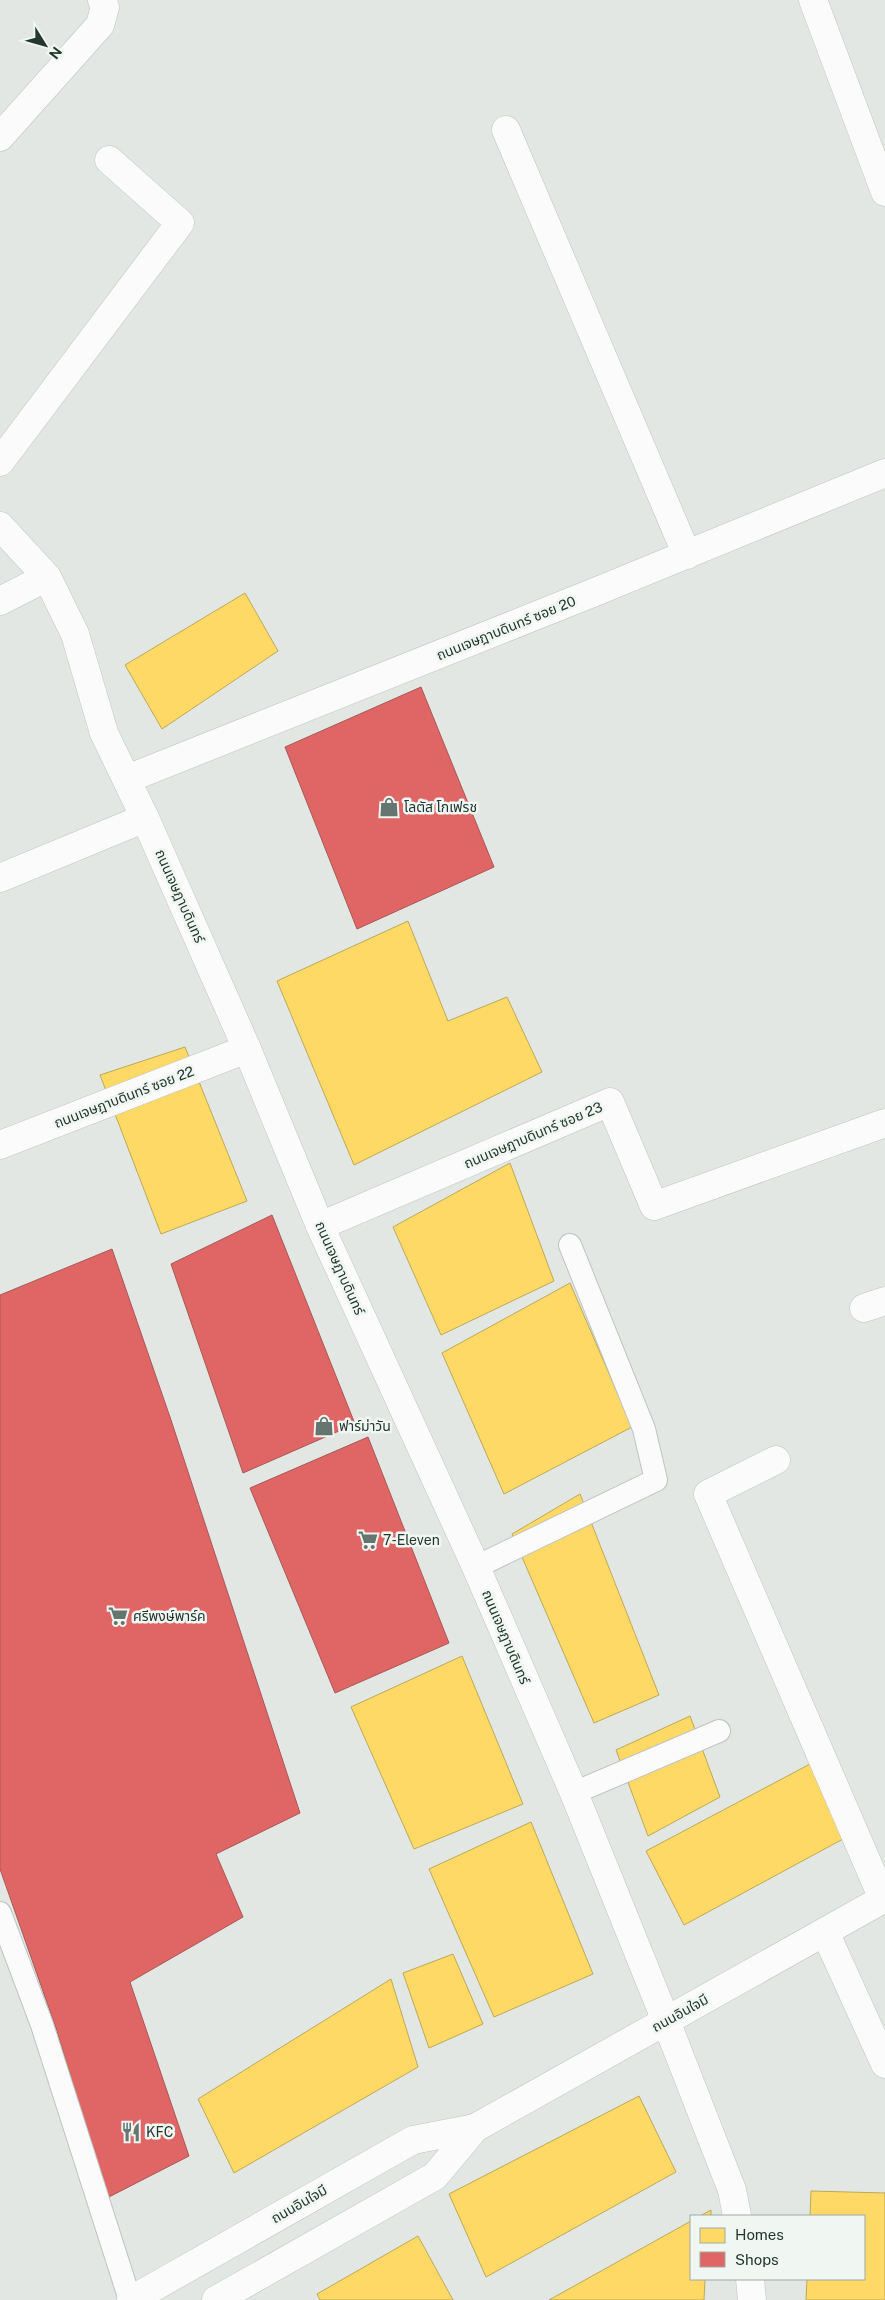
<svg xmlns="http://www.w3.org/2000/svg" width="885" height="2300" font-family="'Public Sans','Noto Sans Thai',sans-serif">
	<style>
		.homes { fill: #ffd966; stroke: #bda856 }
		.shops { fill: #e06666; stroke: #a75856 }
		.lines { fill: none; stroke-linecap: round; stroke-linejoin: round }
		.service-casing { stroke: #bfc4c1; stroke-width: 24 }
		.minor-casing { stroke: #bfc4c1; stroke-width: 29 }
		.tertiary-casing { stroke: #bfc4c1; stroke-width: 29 }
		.secondary-casing { stroke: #bfc4c1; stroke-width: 29 }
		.service { stroke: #fbfbfb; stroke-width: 22 }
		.minor { stroke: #fbfbfb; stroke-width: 28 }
		.tertiary { stroke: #fbfbfb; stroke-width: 28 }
		.secondary { stroke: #fbfbfb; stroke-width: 28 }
		.labels { text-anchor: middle; stroke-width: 5; stroke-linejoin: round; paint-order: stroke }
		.street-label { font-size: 14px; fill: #233730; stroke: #f0f6f2 }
		.poi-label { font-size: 14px; fill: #233730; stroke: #f0f6f2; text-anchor: start }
	</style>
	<rect width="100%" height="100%" fill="#e2e7e4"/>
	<path class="homes" d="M245,593L278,651L162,729L125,665Z
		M408,921L448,1021L507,997L542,1072L354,1165L277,981Z
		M185,1047L247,1201L161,1234L100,1075Z
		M510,1163L554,1281L441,1335L393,1227Z
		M570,1283L632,1427L504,1494L442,1353Z
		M580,1494L659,1695L594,1723L512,1534Z
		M462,1656L523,1804L414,1849L351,1707Z
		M690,1716L720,1797L648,1836L616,1750Z
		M810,1764L843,1839L684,1925L646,1851Z
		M531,1822L593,1974L494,2017L429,1869Z
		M453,1954L483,2024L429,2048L403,1973Z
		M391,1979L418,2067L234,2173L198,2099Z
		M639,2096L676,2172L486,2277L449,2194Z
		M811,2191L885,2193V2300H806L807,2279H864V2216H810Z
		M711,2210V2216H700Z
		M691,2221V2279H705L704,2300H549Z
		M418,2236L453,2300H320L317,2294Z"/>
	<path class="shops" d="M421,687L494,867L357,929L285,747Z
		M272,1215L355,1424L243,1473L171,1264Z
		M112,1249L171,1420L300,1813L216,1854L243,1917L130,1982L189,2156L107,2198L57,2031L0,1869V1295Z
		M368,1437L449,1643L335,1693L250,1488Z"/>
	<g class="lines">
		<defs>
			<path id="service" d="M476,1567L656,1480L644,1429L570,1245
				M574,1793L719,1731
				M0,1913L42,2025L130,2300"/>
			<path id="minor" d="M813,0L885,192
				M506,130L687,555
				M0,137L100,25L105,7L102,0
				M0,462L180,223L109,160
				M0,601L47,577
				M127,779L595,592L885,473
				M0,878L145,818
				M0,1145L247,1049
				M320,1226L610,1102L654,1206L885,1123
				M864,1308L885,1301
				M776,1460L708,1494L883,1899
				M825,1932L885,2064
				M666,2021L732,2190L737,2216
				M750,2279L752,2300"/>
			<path id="tertiary" d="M0,526L47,577L75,634L104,733L145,818L247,1049L320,1226L476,1567L574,1793L666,2021"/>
			<path id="secondary" d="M131,2300L413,2140L475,2128L885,1898
				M216,2300L435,2176L475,2128"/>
		</defs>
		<use href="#service" class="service-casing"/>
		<use href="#minor" class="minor-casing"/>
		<use href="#tertiary" class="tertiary-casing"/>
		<use href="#secondary" class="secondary-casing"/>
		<use href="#service" class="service"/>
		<use href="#minor" class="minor"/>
		<use href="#tertiary" class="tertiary"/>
		<use href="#secondary" class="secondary"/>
	</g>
	<defs>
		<symbol id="shop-bare" viewBox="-9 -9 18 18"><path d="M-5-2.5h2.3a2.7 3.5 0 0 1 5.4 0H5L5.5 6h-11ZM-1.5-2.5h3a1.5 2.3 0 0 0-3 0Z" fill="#66756f" stroke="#f0f6f2" stroke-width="2.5" paint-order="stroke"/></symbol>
		<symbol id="supermarket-bare" viewBox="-9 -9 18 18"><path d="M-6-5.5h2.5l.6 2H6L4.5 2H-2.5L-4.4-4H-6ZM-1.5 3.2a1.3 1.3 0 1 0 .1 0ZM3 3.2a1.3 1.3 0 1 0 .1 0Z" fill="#66756f" stroke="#f0f6f2" stroke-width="2.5" paint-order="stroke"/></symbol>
		<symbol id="restaurant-bare" viewBox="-9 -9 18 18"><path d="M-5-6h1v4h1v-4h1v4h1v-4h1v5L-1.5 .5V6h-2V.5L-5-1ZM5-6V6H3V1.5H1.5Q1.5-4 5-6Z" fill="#66756f" stroke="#f0f6f2" stroke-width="2.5" paint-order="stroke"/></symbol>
	</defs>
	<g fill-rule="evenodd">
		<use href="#shop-bare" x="375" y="793" width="28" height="28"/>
		<use href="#shop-bare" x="310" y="1412" width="28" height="28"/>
		<use href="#supermarket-bare" x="354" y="1526" width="28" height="28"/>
		<use href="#supermarket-bare" x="104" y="1602" width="28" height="28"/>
		<use href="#restaurant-bare" x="117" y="2118" width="28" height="28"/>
	</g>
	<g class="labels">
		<g class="street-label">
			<text transform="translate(506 628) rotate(-22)" y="5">ถนนเจษฎาบดินทร์ ซอย 20</text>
			<text transform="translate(180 896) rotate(66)" y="5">ถนนเจษฎาบดินทร์</text>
			<text transform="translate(124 1097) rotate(-21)" y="5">ถนนเจษฎาบดินทร์ ซอย 22</text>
			<text transform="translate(533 1135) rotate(-23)" y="5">ถนนเจษฎาบดินทร์ ซอย 23</text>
			<text transform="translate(340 1268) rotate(66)" y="5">ถนนเจษฎาบดินทร์</text>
			<text transform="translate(506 1637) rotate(67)" y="5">ถนนเจษฎาบดินทร์</text>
			<text transform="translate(680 2013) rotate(-29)" y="5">ถนนอินใจมี</text>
			<text transform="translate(299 2204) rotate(-30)" y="5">ถนนอินใจมี</text>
		</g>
		<g class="poi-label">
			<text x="404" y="812">โลตัส โกเฟรช</text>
			<text x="339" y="1431">ฟาร์ม่าวัน</text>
			<text x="383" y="1545">7-Eleven</text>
			<text x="133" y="1621">ศรีพงษ์พาร์ค</text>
			<text x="146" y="2137">KFC</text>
		</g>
	</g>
	<rect x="690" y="2215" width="175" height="65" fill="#f0f6f2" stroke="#9eaaa4"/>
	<rect x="700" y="2228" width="25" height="15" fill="#ffd966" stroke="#9eaaa4"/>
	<text x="735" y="2240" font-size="15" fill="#233730">Homes</text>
	<rect x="700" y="2252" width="25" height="15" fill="#e06666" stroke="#9eaaa4"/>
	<text x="735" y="2265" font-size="15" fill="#233730">Shops</text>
	<g transform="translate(45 45) rotate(127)" stroke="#f0f6f2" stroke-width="4" paint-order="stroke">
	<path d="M0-4L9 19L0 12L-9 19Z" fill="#233730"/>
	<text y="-8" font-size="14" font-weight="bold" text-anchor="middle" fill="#233730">N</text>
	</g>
</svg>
